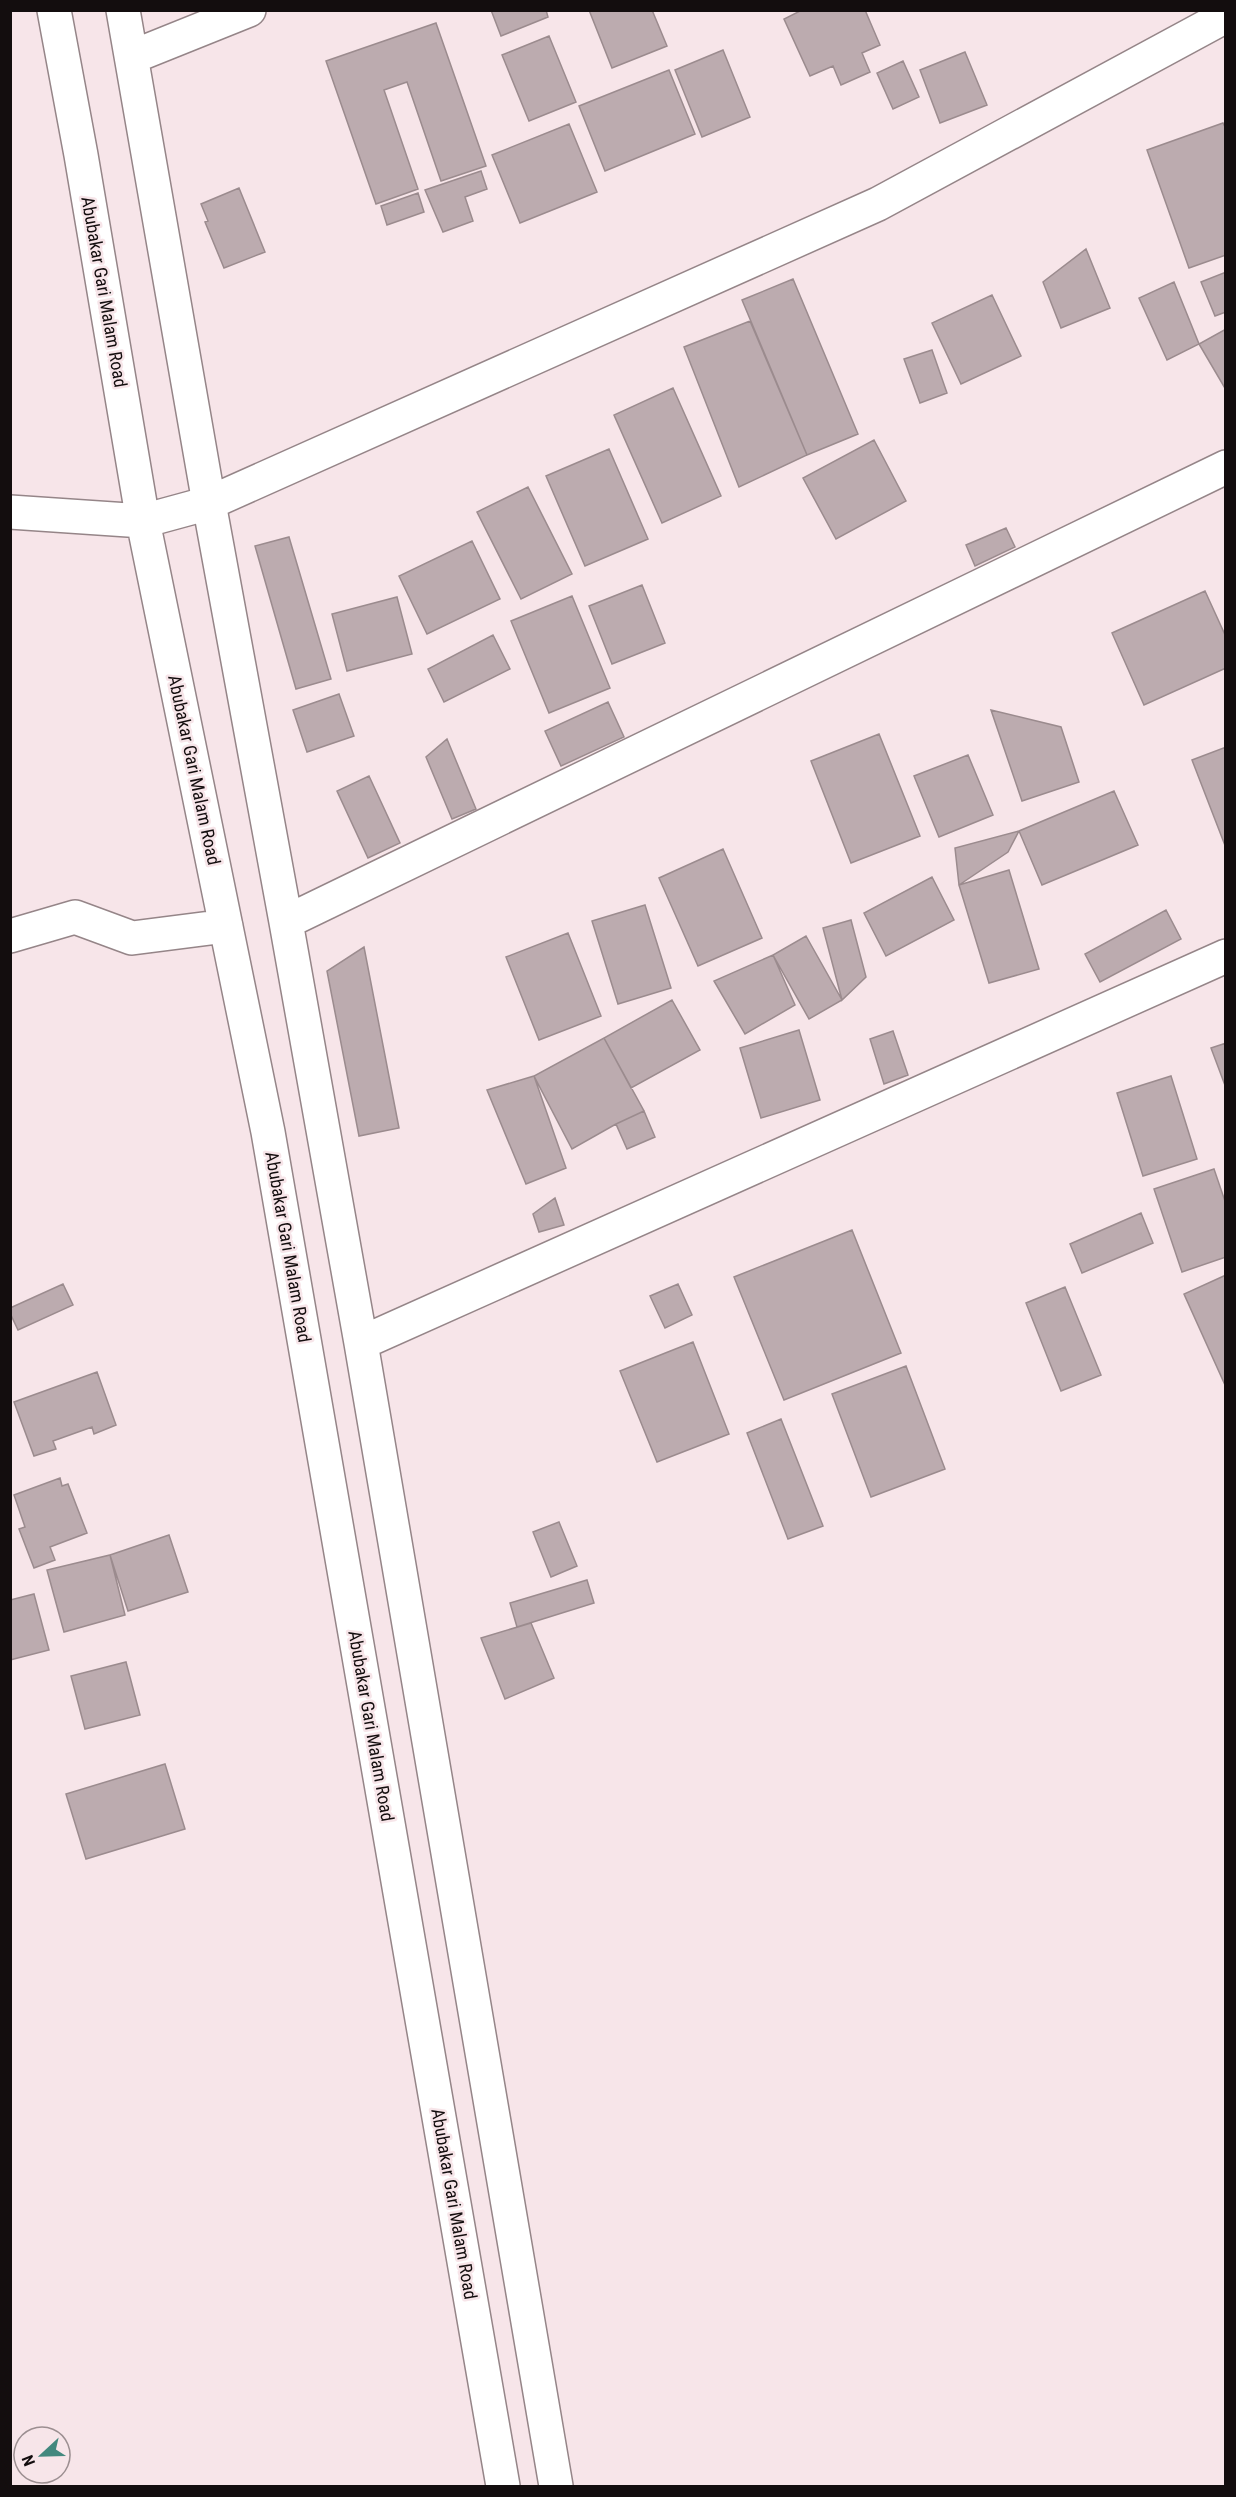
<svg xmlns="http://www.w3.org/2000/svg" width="1236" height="2497" font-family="'Roboto Condensed',sans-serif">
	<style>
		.building { fill: #bcabaf; stroke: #9b8b8e; stroke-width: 1.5 }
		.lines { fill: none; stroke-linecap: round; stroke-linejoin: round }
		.minor-casing { stroke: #958588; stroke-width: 36 }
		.minor { stroke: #fff; stroke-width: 33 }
		.labels { text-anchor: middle; stroke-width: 5; stroke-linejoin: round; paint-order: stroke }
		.street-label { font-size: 18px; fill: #130d0e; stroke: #f7e5e9 }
	</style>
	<rect width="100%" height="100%" fill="#f7e5e9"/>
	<path class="building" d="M491,10H546L548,17L501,36Z
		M589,10H652L667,46L612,68Z
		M802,10H865L880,45L862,53L870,72L841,85L833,66L810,76L784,19Z
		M436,23L486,166L441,181L407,82L384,90L418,189L376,204L326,61Z
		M549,36L576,102L529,121L502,55Z
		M723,50L750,117L702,137L675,70Z
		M965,52L987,105L940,123L920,70Z
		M903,61L919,97L893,109L877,73Z
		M669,70L695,134L605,171L579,106Z
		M1223,123L1226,129V255L1189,268L1147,150Z
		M569,124L597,192L520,223L492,155Z
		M481,171L487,189L465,197L473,221L443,232L425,190Z
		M239,188L265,252L224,268L205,222L208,221L201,204Z
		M418,193L424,212L387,225L381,206Z
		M1086,249L1110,308L1061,328L1043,282Z
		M1226,272V312L1215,316L1201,282Z
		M793,279L858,434L807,455L742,300Z
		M1174,282L1199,344L1167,360L1139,298Z
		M992,295L1021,356L961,384L932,323Z
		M750,321L807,455L739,487L684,347Z
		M1226,329V390L1199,344Z
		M932,350L947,393L920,403L904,359Z
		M673,388L721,496L662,523L614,415Z
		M874,440L906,501L836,539L803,478Z
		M609,449L648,539L585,566L546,476Z
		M528,487L572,574L521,599L477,512Z
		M1006,528L1015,547L975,566L966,545Z
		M289,537L331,679L296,689L255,546Z
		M472,541L500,599L427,634L399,576Z
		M642,585L665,643L612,664L589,606Z
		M1205,591L1226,637V668L1144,705L1112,633Z
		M572,596L610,688L549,713L511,621Z
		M397,597L412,654L347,671L332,614Z
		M493,635L510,669L444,702L428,669Z
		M339,694L354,736L307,752L293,710Z
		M608,702L624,737L561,766L545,731Z
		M991,710L1061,727L1079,782L1022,801Z
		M879,734L920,836L851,863L811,761Z
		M447,739L476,809L452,819L426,757Z
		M1226,747V848L1192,760Z
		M968,755L993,815L939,837L914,776Z
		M369,776L400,843L368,858L337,791Z
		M1114,791L1138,845L1042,885L1019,831Z
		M1019,831L1008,852L959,885L955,848Z
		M723,849L762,938L698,966L659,878Z
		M1009,870L1039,969L989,983L959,885Z
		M932,877L954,920L886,956L864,913Z
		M645,905L671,988L618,1004L592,921Z
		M1166,910L1181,939L1100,982L1085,954Z
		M851,920L866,977L842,1000L823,928Z
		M568,933L601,1016L539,1040L506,957Z
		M806,936L842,1000L809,1019L773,955Z
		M364,947L399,1128L359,1136L327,971Z
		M773,955L795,1005L745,1034L714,981Z
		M672,1000L700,1050L631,1088L604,1038Z
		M799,1030L820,1100L761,1118L740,1048Z
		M893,1031L908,1075L884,1084L870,1039Z
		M604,1038L644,1111L616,1124L572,1149L534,1076Z
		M1226,1043V1088L1211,1048Z
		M534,1076L566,1168L526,1184L487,1090Z
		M1171,1076L1197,1159L1143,1176L1117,1093Z
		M644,1111L655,1137L627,1149L616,1124Z
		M1214,1169L1226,1204V1257L1182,1272L1154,1189Z
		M555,1198L564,1225L539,1232L533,1214Z
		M1141,1213L1153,1243L1082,1273L1070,1244Z
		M852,1230L901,1353L784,1400L734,1277Z
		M1226,1275V1385H1225L1184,1294Z
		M63,1284L73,1305L18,1330L10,1313V1308Z
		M678,1284L692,1315L665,1328L650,1296Z
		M1065,1287L1101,1375L1061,1391L1026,1303Z
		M693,1342L729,1434L657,1462L620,1371Z
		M906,1366L945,1469L871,1497L832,1394Z
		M97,1372L116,1425L94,1434L92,1427L53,1441L56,1449L34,1456L14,1402Z
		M781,1419L823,1526L788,1539L747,1433Z
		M60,1478L62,1486L68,1484L87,1533L50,1547L55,1560L34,1568L19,1529L25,1527L14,1495Z
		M559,1522L577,1566L551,1577L533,1532Z
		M169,1535L188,1592L128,1611L110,1555Z
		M110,1555L125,1615L64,1632L47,1570Z
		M587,1580L594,1603L517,1627L510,1603Z
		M34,1594L49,1650L10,1660V1600Z
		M531,1623L554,1678L505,1699L481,1638Z
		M126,1662L140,1715L85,1729L71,1676Z
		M165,1764L185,1829L86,1859L66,1794Z"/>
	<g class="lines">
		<defs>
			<path id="minor" d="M54,10L81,155L143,521L268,1132L503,2486
				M123,10L209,503L286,922L361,1343L556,2486
				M132,57L249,10
				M10,512L143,521L209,503L878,204L1226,16
				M286,922L1226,467
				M10,936L75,917L132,938L226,926
				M361,1343L1226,956"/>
		</defs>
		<use href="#minor" class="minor-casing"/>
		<use href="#minor" class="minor"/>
	</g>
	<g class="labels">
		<g class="street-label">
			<text transform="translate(104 292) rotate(80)" y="6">Abubakar Gari Malam Road</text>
			<text transform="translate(194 770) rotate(78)" y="6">Abubakar Gari Malam Road</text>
			<text transform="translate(288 1247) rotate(80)" y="6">Abubakar Gari Malam Road</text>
			<text transform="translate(371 1726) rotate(80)" y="6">Abubakar Gari Malam Road</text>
			<text transform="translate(454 2204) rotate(80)" y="6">Abubakar Gari Malam Road</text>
		</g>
	</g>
	<rect width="1236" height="2497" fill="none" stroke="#130d0e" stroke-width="24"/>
	<g transform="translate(42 2455) rotate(248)"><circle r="28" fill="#f7e5e9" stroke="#9c8f91" stroke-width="1.5"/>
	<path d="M0-4.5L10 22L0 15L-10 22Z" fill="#42887e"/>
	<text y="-9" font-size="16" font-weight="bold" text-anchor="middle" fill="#130d0e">N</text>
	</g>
</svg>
